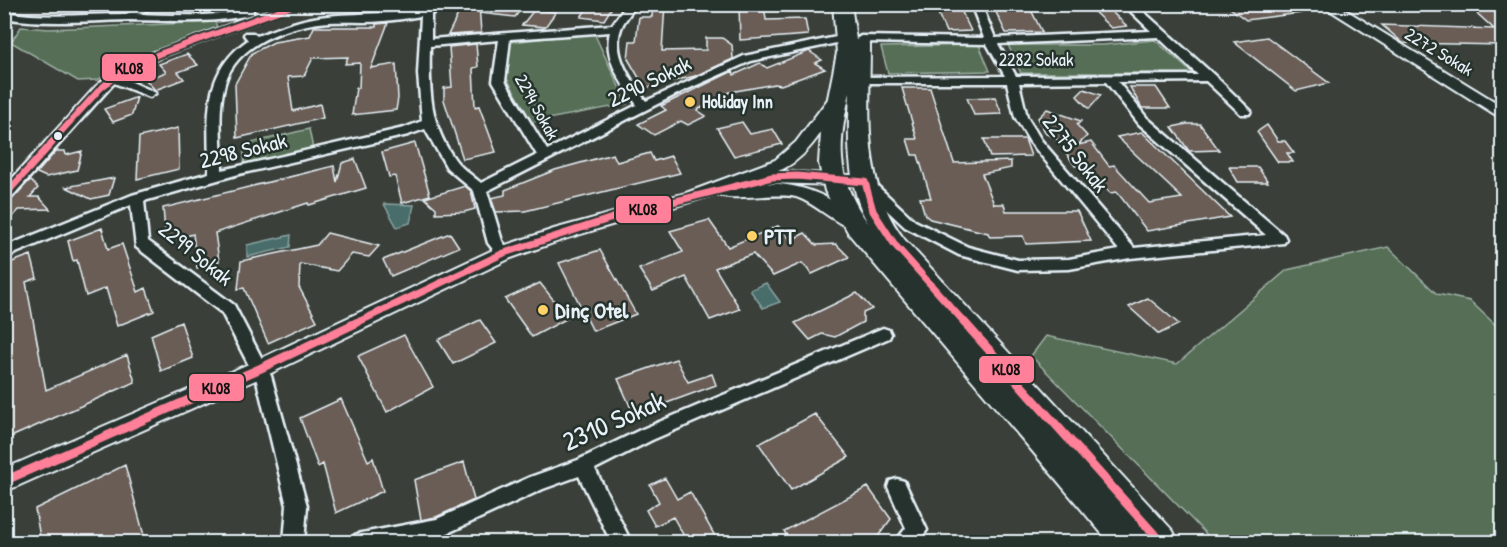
<svg xmlns="http://www.w3.org/2000/svg" width="1507" height="547" font-family="'Patrick Hand',sans-serif">
	<style>
		.green { fill: #546e54; stroke: #9eb0a6; stroke-width: 1.5 }
		.water { fill: #486d6b; stroke: #88a2a3; stroke-width: 1.5 }
		.building { fill: #695d55; stroke: #e8f1f8; stroke-width: 1.5 }
		.lines { fill: none; stroke-linecap: round; stroke-linejoin: round }
		.pedestrian-casing { stroke: #e8f1f8; stroke-width: 4 }
		.minor-casing { stroke: #e8f1f8; stroke-width: 5 }
		.tertiary-casing { stroke: #e8f1f8; stroke-width: 4 }
		.primary-casing { stroke: #e8f1f8; stroke-width: 4 }
		.pedestrian { fill: #26332d; fill-rule: evenodd }
		.minor { fill: #26332d; fill-rule: evenodd }
		.tertiary { fill: #26332d; fill-rule: evenodd }
		.primary { fill: #26332d; fill-rule: evenodd }
		.bus-1-far2-casing { stroke: #26332d; stroke-width: 10 }
		.bus-1-far1-casing { stroke: #26332d; stroke-width: 11 }
		.bus-1-casing { stroke: #26332d; stroke-width: 14 }
		.bus-1-far2 { stroke: #ff8098; stroke-width: 6 }
		.bus-1-far1 { stroke: #ff8098; stroke-width: 7 }
		.bus-1 { stroke: #ff8098; stroke-width: 9 }
		.poi-dot { fill: #ffd166; stroke: #26332d; stroke-width: 2 }
		.bus-dot { fill: #e8f1f8; stroke: #26332d; stroke-width: 2 }
		.labels { text-anchor: middle; stroke-width: 5; stroke-linejoin: round; paint-order: stroke }
		.far-street-label { font-size: 18px; fill: #e8f1f8; stroke: #26332d }
		.far-poi-label { font-size: 18px; font-weight: bold; fill: #e8f1f8; stroke: #26332d; text-anchor: start }
		.street-label { font-size: 22px; fill: #e8f1f8; stroke: #26332d }
		.poi-label { font-size: 22px; font-weight: bold; fill: #e8f1f8; stroke: #26332d; text-anchor: start }
		.near-street-label { font-size: 27px; fill: #e8f1f8; stroke: #26332d }
		.line-badge { stroke: #26332d; stroke-width: 2 }
		.pale-badge-label { font-size: 16px; text-anchor: middle; font-weight: bold; fill: #111 }
	</style>
	<rect width="100%" height="100%" fill="#3a4039"/>
	<filter id="ink" filterUnits="userSpaceOnUse"><feTurbulence type="fractalNoise" baseFrequency=".0167" numOctaves="2"/><feDisplacementMap in="SourceGraphic" scale="12" xChannelSelector="R" yChannelSelector="G"/><feConvolveMatrix kernelMatrix="1 2 1 2 8 2 1 2 1" color-interpolation-filters="sRGB"/></filter>
	<g filter="url(#ink)">
		<path class="green" d="M215,22L217,27L145,56L97,80L78,81L11,42L21,27L49,29Z
			M594,33L627,104L532,122L507,79L511,42Z
			M1155,40L1192,73H1021L1008,45H1103Z
			M979,45L990,71L888,73L881,47Z
			M309,129L313,149L245,166L243,145Z
			M1388,247L1437,294L1470,301L1502,331V542H1214L1031,356L1046,336L1177,364L1287,270Z"/>
		<path class="water" d="M384,204L414,205L410,223L397,227Z
			M291,235L290,247L247,257V245Z
			M766,283L780,302L763,308L750,290Z"/>
		<path class="building" d="M463,4H479L481,33L448,35Z
			M480,4H525L515,17L480,13Z
			M590,4H614L604,20L581,17Z
			M653,4H665L662,51L706,50V38H722L732,45L733,59L695,76L645,88L628,59L630,41H636L639,17H652Z
			M739,4H764L766,20L805,19L808,35L740,40Z
			M934,4H958L971,31L946,32Z
			M992,4H1028L1042,32L1006,33Z
			M1086,4H1103L1127,26L1111,28Z
			M1225,4H1300L1301,13L1246,20Z
			M1467,4H1503V45L1403,43L1382,25L1494,29Z
			M534,10L556,12L545,27L522,25Z
			M388,23L371,68L396,64L398,98L396,110L352,115L356,88H359L360,63L345,64L348,57L313,58L304,76L288,77L293,111L320,104L323,118L237,138L235,84L252,53L274,42L310,36L314,27H376V24Z
			M1267,37L1329,83L1296,91L1234,42Z
			M476,44L478,67L473,68L475,107L479,106L496,152L463,159L444,100V88L452,87L449,47Z
			M809,51L822,60L815,63L825,69L781,85L775,84L730,92L697,110L706,116L688,125L681,121L654,135L638,124L666,110L661,106L733,71L734,75L760,63L767,68Z
			M187,54L198,65L178,72L184,79L155,90L146,80L166,72L159,64Z
			M1130,87H1156L1170,108H1142Z
			M902,88H930L954,163L1011,161V168L982,174L994,204H1004L1006,211H1077L1091,241L1026,244L1023,236L990,237L988,233L930,219L925,215L920,198H931L918,155H912L907,139H917Z
			M1084,89L1101,95L1089,109L1077,96Z
			M137,97L132,115L113,122L104,109Z
			M995,97L1002,114L974,115L967,98Z
			M1047,109L1081,121L1077,125L1087,136L1078,145L1091,142L1109,166L1114,165L1149,203L1182,198L1117,137L1142,132L1230,217L1147,231L1117,192L1110,193L1084,165L1075,166L1056,138L1046,134L1038,118Z
			M742,122L750,134L773,129L782,144L734,156L717,128Z
			M1187,124H1200L1219,150L1189,151L1172,127Z
			M1267,125L1278,141H1285L1294,153H1287L1293,162H1278L1257,132Z
			M178,128L179,169L137,179L139,137Z
			M984,139H1025L1031,156L990,157Z
			M415,143L430,195L402,203L395,176L389,177L382,152Z
			M56,151H65L66,155L82,151L77,170L46,177L37,173Z
			M650,153L654,161L671,156L680,173L525,211L496,212L491,198L505,195V190L555,170L613,154L617,162Z
			M355,159L366,188L309,205L308,203L215,233L219,261L197,268L193,234L166,242L163,208L334,166L337,182L342,163Z
			M1229,167H1258L1268,182H1238Z
			M114,178L109,195L91,199L66,187Z
			M30,180L38,188L30,197H39L50,209L19,210L4,226V208Z
			M465,186L471,191L475,209L464,212L436,213V208L425,198Z
			M709,220L728,247L778,226L791,240L805,233L816,245L836,244L849,257L812,274L802,263L773,276L753,254L715,268L740,309L710,320L686,277L653,291L639,269L683,252L670,231Z
			M102,228L108,249L122,244L138,292L146,288L154,311L117,326L106,288L86,296L77,260L73,261L68,241Z
			M327,233L379,246L369,257L352,254L337,271L300,264L299,287L317,321L268,343L244,288L238,289L241,261L317,245Z
			M450,233L459,247L391,276L383,260Z
			M600,250L636,314L593,331L559,263Z
			M31,255L37,278L26,282L46,390L127,355L135,382L4,440V265Z
			M540,283L568,318L532,337L505,299Z
			M857,293L872,309L863,313V322L835,337L822,334L810,340L795,323Z
			M1148,298L1179,324L1159,334L1129,307Z
			M480,320L496,343L453,364L438,340Z
			M181,322L193,358L161,371L151,335Z
			M404,335L433,387L387,412L358,356Z
			M676,359L688,382L712,374L716,385L634,415L618,379Z
			M341,399L368,461L373,458L383,491L336,513L323,464L318,467L300,418Z
			M815,414L849,457L791,490L759,444Z
			M464,462L474,500L436,517L421,520L414,480Z
			M125,465L146,543H41L35,509Z
			M665,478L677,499L690,492L716,538L707,543H688L673,517L655,526L646,510L659,502L650,485Z
			M868,487L891,519L873,543H791L784,531Z"/>
		<g class="lines">
			<defs>
				<path id="pedestrian" d="M149,4H162L126,19L119,17Z"/>
				<path id="minor" d="M287,4H303L163,56L124,74L121,77L156,93L150,97L114,83L9,200L4,201V188L96,87L116,70L155,52Z
					M439,4H456L431,14V39L612,25L627,4H637C632,11 627,17 623,24C609,51 631,80 646,101L744,56L846,35L851,38L846,41L751,61L681,92L487,191L502,241L511,253L504,258L499,257L488,243L474,191L447,168L425,129L408,135L239,174L144,201L148,241L234,305L271,376L307,506L304,542H284L287,506L257,381L222,313L136,247L131,205L4,258V247L132,195L209,173C209,121 200,74 248,40L244,35L245,33H253L257,36C280,27 303,18 328,16C366,12 402,16 439,4ZM421,16L418,74L422,121L404,128L222,170C222,142 217,111 225,83C237,42 291,25 329,22C348,21 366,23 384,21C396,20 409,18 421,16ZM610,32C603,59 622,84 637,105L547,150L505,81L510,39ZM499,40L493,81L537,155L481,183C473,176 463,170 456,161C429,125 429,89 430,46Z
					M971,4H981L995,38L1151,31L1123,4H1135L1215,76L1251,111L1249,114H1241L1206,81L1118,82L1147,118L1284,235L1286,239L1284,243L1130,258L1069,269L1018,270L959,255L905,227L861,186L859,183L861,180H871L915,221L968,247L1018,260L1069,259L1119,250L1030,142L1015,117L1007,83H861L855,80L861,77L1005,76L987,44L861,42L856,39L861,36L984,38ZM1158,37L1198,75L1016,76L998,44ZM1106,82L1139,124L1266,235L1134,248L1041,140L1027,117L1019,83Z
					M249,9L253,10V14C211,25 171,20 129,20C87,21 46,25 4,18V12C46,19 87,14 129,14C170,14 209,19 249,9Z
					M883,328L889,330L891,334L889,338L652,440L595,469L631,542H611L579,476L543,489L439,537L410,542H352L355,535L362,533L437,519L530,477L578,460L640,430Z
					M897,479L904,481L927,530L918,542H895L906,528L888,487L890,481Z"/>
				<path id="tertiary" d="M1320,4H1336L1502,106V117L1496,115Z
					M836,93L844,98C826,124 808,160 778,171L865,176L871,178L874,182L871,186L770,183L762,177L743,184C794,180 822,190 862,221L864,225L862,229C845,234 815,202 796,197C776,192 727,202 717,194L567,238L511,258L267,375L4,492V469L251,363L497,248L554,229L686,193L775,160L796,142L831,95Z"/>
				<path id="primary" d="M833,4H851L856,40H868L870,44C870,110 861,183 904,239L1173,531L1178,542H1109L849,234L825,191L819,163L821,133L837,53ZM850,92C848,135 846,185 868,223C835,177 838,145 850,92Z"/>
			</defs>
			<use href="#pedestrian" class="pedestrian-casing"/>
			<use href="#minor" class="minor-casing"/>
			<use href="#tertiary" class="tertiary-casing"/>
			<use href="#primary" class="primary-casing"/>
			<use href="#pedestrian" class="pedestrian"/>
			<use href="#minor" class="minor"/>
			<use href="#tertiary" class="tertiary"/>
			<use href="#primary" class="primary"/>
			<defs>
				<path id="bus-1-far2" d="M50,144L100,89L120,72L159,54L297,4"/>
				<path id="bus-1-far1" d="M4,196L52,143
					M354,324L504,253L628,213L772,177L797,176L865,182L873,211L895,245L966,324"/>
				<path id="bus-1" d="M964,322L1161,542
					M4,481L259,369L358,322"/>
			</defs>
			<use href="#bus-1-far2" class="bus-1-far2-casing"/>
			<use href="#bus-1-far1" class="bus-1-far1-casing"/>
			<use href="#bus-1" class="bus-1-casing"/>
			<use href="#bus-1-far2" class="bus-1-far2"/>
			<use href="#bus-1-far1" class="bus-1-far1"/>
			<use href="#bus-1" class="bus-1"/>
		</g>
	</g>
	<g class="poi-dot">
		<circle cx="690" cy="102" r="6"/>
		<circle cx="752" cy="236" r="6"/>
		<circle cx="543" cy="310" r="6"/>
	</g>
	<circle class="bus-dot" cx="58" cy="136" r="5"/>
	<g class="labels">
		<g class="far-street-label">
			<text transform="translate(1439 52) rotate(31)" y="6">2272 Sokak</text>
			<text x="1036" y="66">2282 Sokak</text>
			<text transform="translate(537 107) rotate(61)" y="6">2294 Sokak</text>
		</g>
		<g class="far-poi-label">
			<text x="702" y="108">Holiday Inn</text>
		</g>
		<g class="street-label">
			<text transform="translate(649 81) rotate(-26)" y="8">2290 Sokak</text>
			<text transform="translate(243 150) rotate(-14)" y="8">2298 Sokak</text>
			<text transform="translate(1076 153) rotate(52)" y="8">2275 Sokak</text>
			<text transform="translate(196 253) rotate(39)" y="8">2299 Sokak</text>
		</g>
		<g class="poi-label">
			<text x="764" y="244">PTT</text>
			<text x="555" y="318">Dinç Otel</text>
		</g>
		<g class="near-street-label">
			<text transform="translate(614 421) rotate(-24)" y="9">2310 Sokak</text>
		</g>
	</g>
	<g class="line-badge">
		<rect x="101" y="53" width="56" height="29" rx="6" fill="#ff8098"/>
		<rect x="615" y="195" width="57" height="29" rx="6" fill="#ff8098"/>
		<rect x="978" y="355" width="57" height="29" rx="6" fill="#ff8098"/>
		<rect x="188" y="373" width="57" height="29" rx="6" fill="#ff8098"/>
	</g>
	<g class="pale-badge-label">
		<text x="129" y="74">KL08</text>
		<text x="643" y="215">KL08</text>
		<text x="1006" y="375">KL08</text>
		<text x="216" y="394">KL08</text>
	</g>
	<rect width="1507" height="547" fill="none" stroke="#26332d" stroke-width="24"/>
	<rect x="12" y="12" width="1483" height="523" fill="none" stroke="#e8f1f8" stroke-width="2" filter="url(#ink)"/>
</svg>
